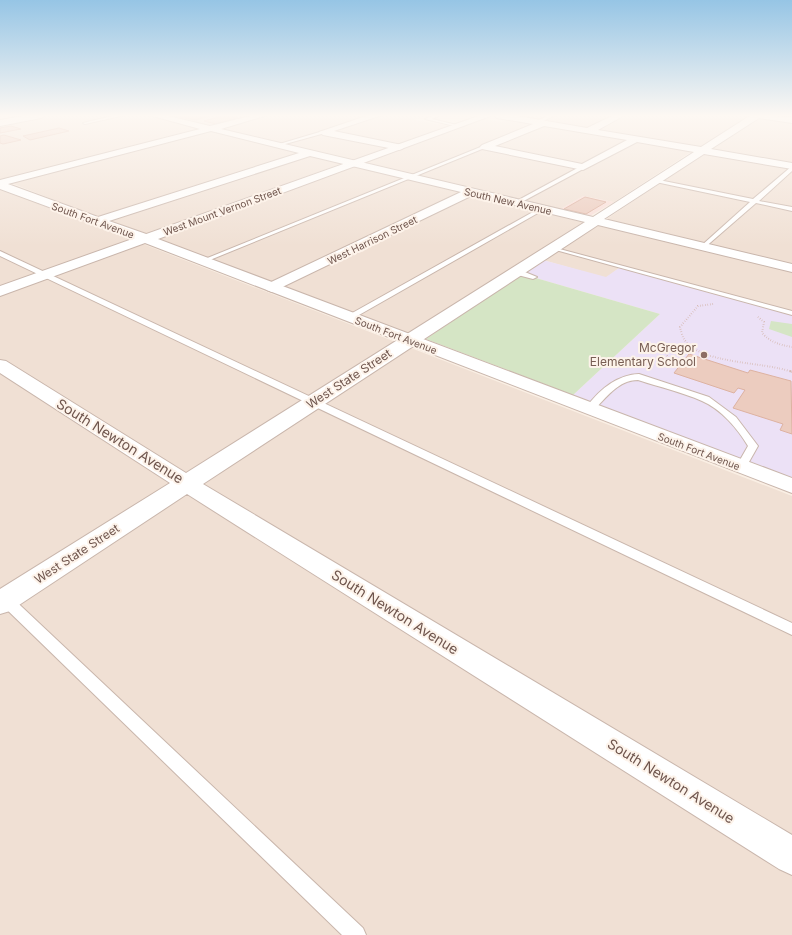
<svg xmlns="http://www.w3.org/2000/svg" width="792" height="935" font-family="Inter,sans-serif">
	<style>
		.residential { fill: #f0e0d4 }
		.commercial { fill: #f9dfd9 }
		.education { fill: #ece1f6 }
		.green { fill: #d5e5c5 }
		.building { fill: #ecccbf; stroke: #ddb2a1 }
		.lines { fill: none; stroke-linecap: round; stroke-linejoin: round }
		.service-casing { stroke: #c9b6ac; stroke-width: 2 }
		.minor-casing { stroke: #c9b6ac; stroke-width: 2 }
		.tertiary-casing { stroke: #c9b6ac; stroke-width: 2 }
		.path-far1 { stroke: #d0b0a3; stroke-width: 2; stroke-dasharray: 0.5 2; stroke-linecap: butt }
		.path { stroke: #d0b0a3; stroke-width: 2.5; stroke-dasharray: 1 3; stroke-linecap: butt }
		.service { fill: #fff; fill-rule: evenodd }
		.minor { fill: #fff; fill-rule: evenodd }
		.tertiary { fill: #fff; fill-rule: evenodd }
		.education-dot { fill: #8d6e63; stroke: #fdf3ea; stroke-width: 1.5 }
		.labels { text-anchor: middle; stroke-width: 4; stroke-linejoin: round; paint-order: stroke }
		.far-street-label { font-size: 10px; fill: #6f554d; stroke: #fdf3ea }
		.education-label { font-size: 12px; fill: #785e54; stroke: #fdf3ea; text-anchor: end }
		.street-label { font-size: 12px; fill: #6f554d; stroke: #fdf3ea }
		.near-street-label { font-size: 14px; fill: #6f554d; stroke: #fdf3ea }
	</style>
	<rect width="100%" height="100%" fill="#faefe4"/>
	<path class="residential" d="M48,115H146L200,129L0,180V125Z
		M162,115H258L211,126Z
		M270,115H428L414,120L451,126L353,161L219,128Z
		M501,115H615L586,129Z
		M625,115H747L749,116L699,148L595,131Z
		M759,118L792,121V165L715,151L710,149Z
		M484,119L502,122L511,119L691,152L614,202L583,196L559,210L363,163Z
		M210,131L301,153L104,217H98L11,183Z
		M704,154L792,167V266L605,220Z
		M308,155L343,163L151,233L143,234L108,220Z
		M353,166H360L585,223L411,333H405L158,240L157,238Z
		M0,189L128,238L129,240L0,286Z
		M597,225L792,272V315L619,268L606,278L543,260Z
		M143,244L792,496V935H0V294Z"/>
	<path class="commercial" d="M583,196L614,202L590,216L559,210Z"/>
	<path class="education" d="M543,260L606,277L619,268L792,315V478L573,395L660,314L522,274Z"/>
	<path class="green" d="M522,274L660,314L573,395L426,339Z
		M771,321L792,324V337L769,329Z"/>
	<path class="building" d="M204,115L210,116L195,120L176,116Z
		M226,115L238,118L216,124L204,121Z
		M11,126L21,129L0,133V128Z
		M59,128L69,131L30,140L23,136Z
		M4,135L21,140L3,144L0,143V136Z
		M585,197L606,202L586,214L564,209Z
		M689,354L748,373L750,370L791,381L792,434L780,430L783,424L733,408L745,390L738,388L734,393L674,373Z"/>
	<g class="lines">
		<defs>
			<path id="service" d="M117,115H125L85,124L83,123Z
				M435,115H441L432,119L461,126L459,127L425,119Z
				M549,115H555L539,123L535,122Z
				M323,131L325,133L278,146L276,145Z
				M483,146L487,147L205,262L200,261Z
				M583,165L585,168L518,204L513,203Z
				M792,166V171L759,201L792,207V211L756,203L703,249L701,248V246L750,202L651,181L654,179L753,199Z
				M540,208L545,209L352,319H349L345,317Z
				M552,247L792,311V315L552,249Z
				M0,251L792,623V635L0,256Z
				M514,270H520L537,277L533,279L514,274Z
				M639,374L709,397L736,417L758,446L745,469H737L736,467L748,446C738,429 721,409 702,401C682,392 659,387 638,380C618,380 606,398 593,411L590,412L585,409C598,391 616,375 639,374Z
				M0,590L5,591L363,928L366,935H342L0,603Z"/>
			<path id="minor" d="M28,115H45L41,118L0,126V120Z
				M149,115H164L210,126L254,115H268L221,129L593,217L694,152L637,142L583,170L482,149L480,147L482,145L533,124L497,118L493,115H512L587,128L614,115H625L598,130L701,147L751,115L792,117V123L759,118L711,149L792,163V169L704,154L604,219L792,264V272L598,225L203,484L792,835V875L779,869L187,494L10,611L0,614V589L170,483L0,373V360L6,361L186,473L585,222L473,195L272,292L267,290L264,287L267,284L461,192L310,156L109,221L149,235L151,238L149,241L144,242L0,189V180L200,129ZM544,126L627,140L582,164L495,146ZM211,131L299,153L98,217L8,184Z
				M369,115H382L334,131L402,145L404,147L402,149L399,150L323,135L319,132Z"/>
			<path id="tertiary" d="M481,115H493L158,239L792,478V493L145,243L0,296V286Z"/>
		</defs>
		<use href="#service" class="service-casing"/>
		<use href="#minor" class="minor-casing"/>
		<use href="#tertiary" class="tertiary-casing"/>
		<path class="path-far1" d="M713,304L698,306L680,327C681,331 682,336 684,339C701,365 763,361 792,372
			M758,317L764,322L762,333C770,342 780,345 792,347
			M682,364L669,359L665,352L690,346"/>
		<path class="path" d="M790,371L792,372"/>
		<use href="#service" class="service"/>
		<use href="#minor" class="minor"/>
		<use href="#tertiary" class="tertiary"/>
	</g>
	<linearGradient id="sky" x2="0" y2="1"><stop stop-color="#96c5e5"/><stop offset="0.47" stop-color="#fdf8f3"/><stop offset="1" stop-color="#fdf8f3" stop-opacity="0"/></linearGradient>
	<rect width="792" height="246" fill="url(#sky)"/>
	<circle class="education-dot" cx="704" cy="355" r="4"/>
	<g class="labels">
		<g class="far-street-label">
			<text transform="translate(508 201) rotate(13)" y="4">South New Avenue</text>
			<text transform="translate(222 211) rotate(-20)" y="4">West Mount Vernon Street</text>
			<text transform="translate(93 220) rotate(20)" y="4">South Fort Avenue</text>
			<text transform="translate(372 240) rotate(-26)" y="4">West Harrison Street</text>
			<text transform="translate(396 335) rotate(21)" y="4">South Fort Avenue</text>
			<text transform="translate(699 451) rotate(21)" y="4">South Fort Avenue</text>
		</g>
		<g class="education-label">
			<text x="696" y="352">McGregor<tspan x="696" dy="14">Elementary School</tspan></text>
		</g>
		<g class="street-label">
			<text transform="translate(349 379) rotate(-33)" y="4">West State Street</text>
			<text transform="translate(77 554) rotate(-33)" y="4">West State Street</text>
		</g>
		<g class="near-street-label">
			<text transform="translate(120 441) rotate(32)" y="5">South Newton Avenue</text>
			<text transform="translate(395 612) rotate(32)" y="5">South Newton Avenue</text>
			<text transform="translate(671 781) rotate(32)" y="5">South Newton Avenue</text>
		</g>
	</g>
</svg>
